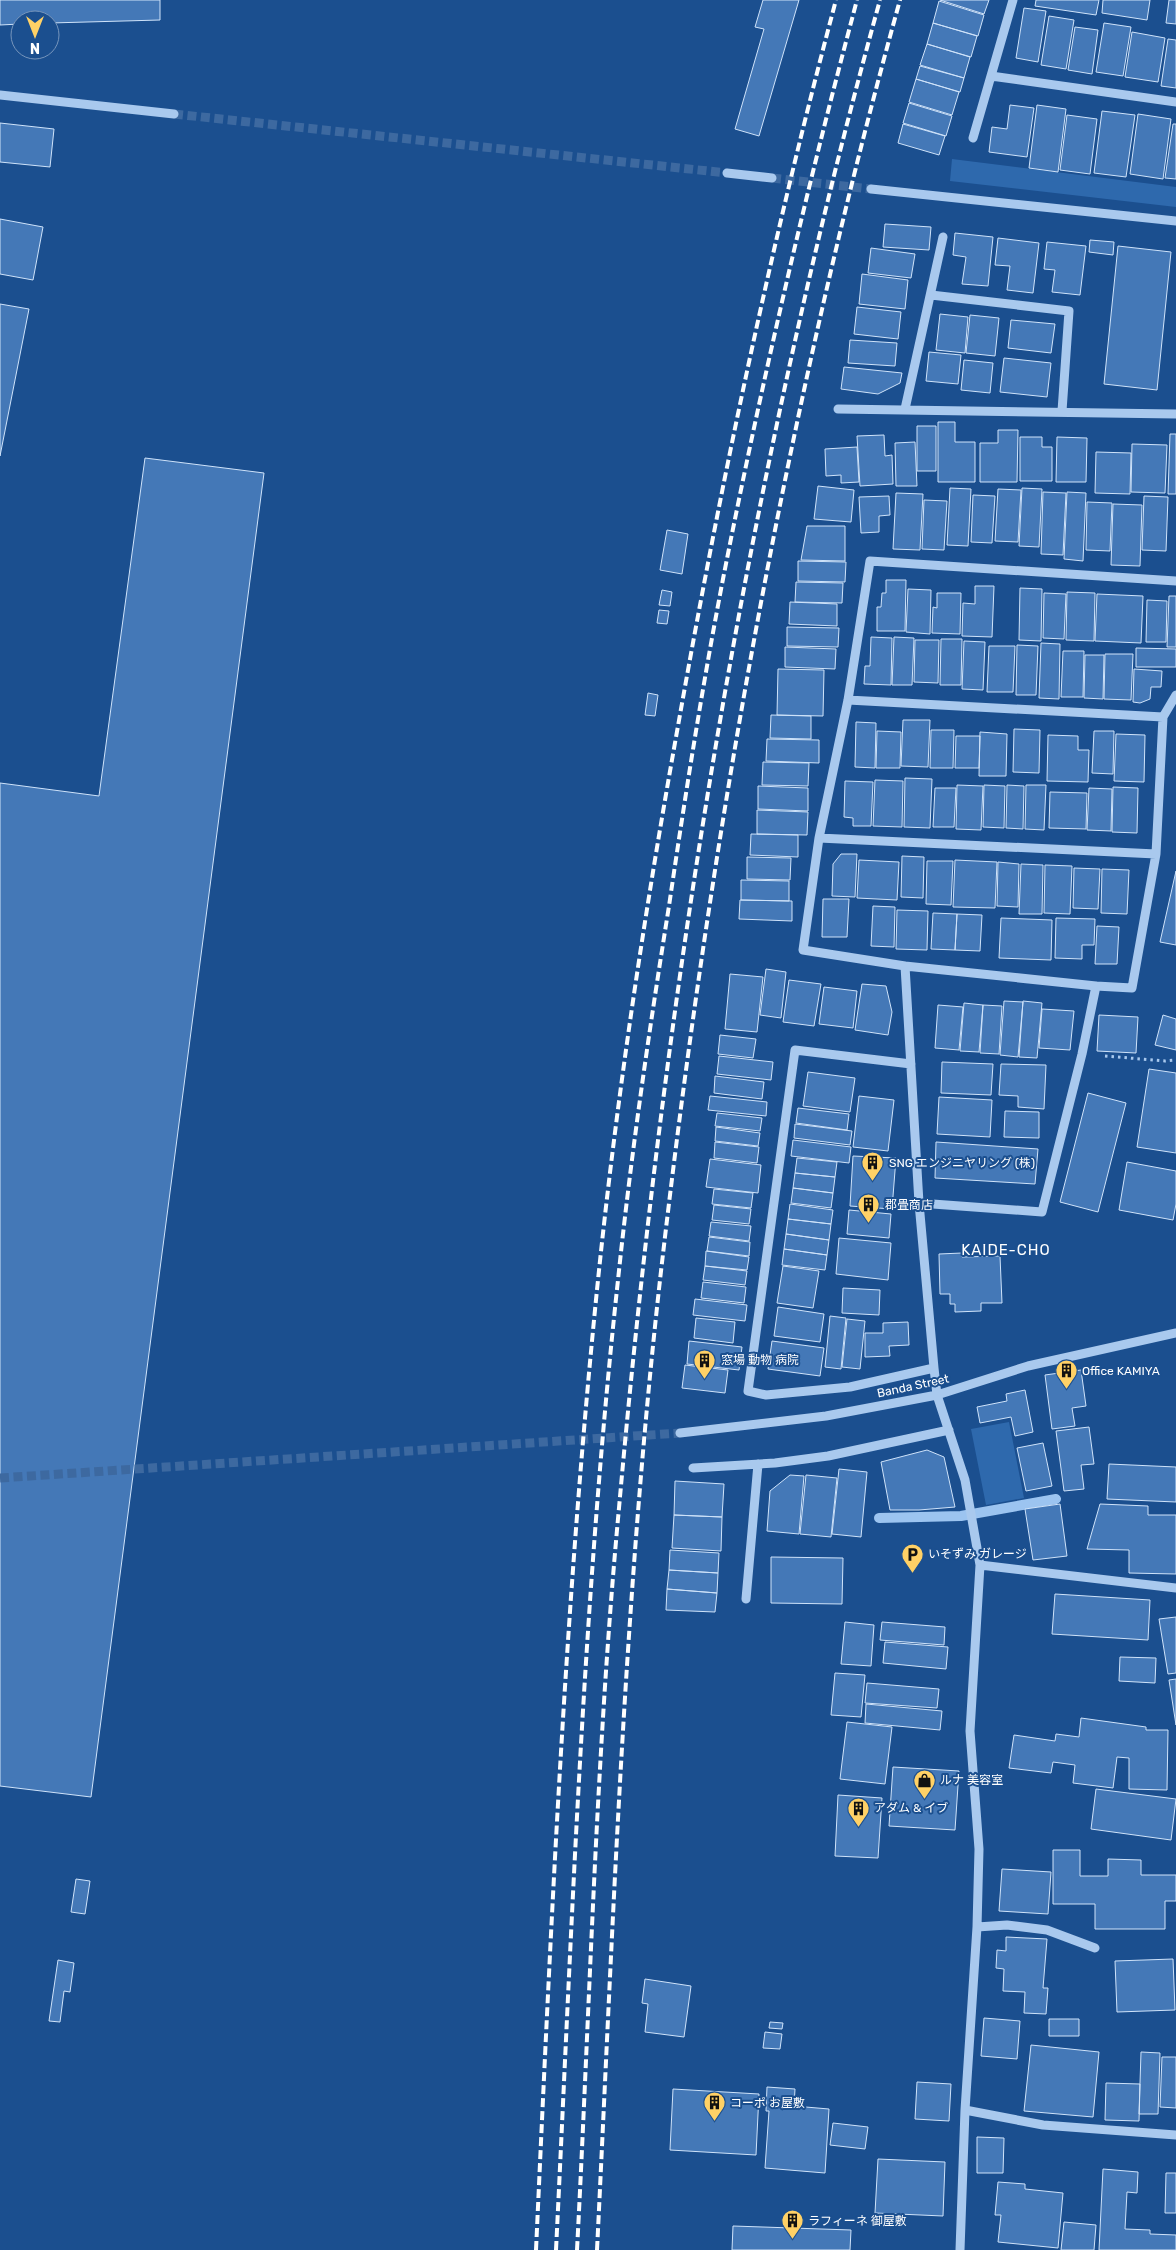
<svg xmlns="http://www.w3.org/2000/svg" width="1176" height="2250" font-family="Rubik,'Noto Sans JP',sans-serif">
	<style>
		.green { fill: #2e69ad }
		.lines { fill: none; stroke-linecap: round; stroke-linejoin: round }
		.stream { stroke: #9cc4f0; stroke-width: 10 }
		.building { fill: #4478b7; stroke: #cfe3fa }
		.minor-tunnel { stroke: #3d69a0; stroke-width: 9; stroke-dasharray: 9 4.5; stroke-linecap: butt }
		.path { stroke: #a9c9ee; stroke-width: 3; stroke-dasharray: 2.5 4; stroke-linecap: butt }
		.minor { stroke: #a9c9ee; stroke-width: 9 }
		.rail { stroke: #fff; stroke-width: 4; stroke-dasharray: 9 4; stroke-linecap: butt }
		.labels { text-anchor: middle; stroke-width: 4; stroke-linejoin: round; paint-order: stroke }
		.poi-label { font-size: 12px; fill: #fff; stroke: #1b4f8f; text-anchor: start }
		.street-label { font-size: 12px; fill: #fff; stroke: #1b4f8f }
		.quarter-label { font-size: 15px; letter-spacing: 1px; fill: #fff; stroke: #1b4f8f }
	</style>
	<rect width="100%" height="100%" fill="#1b4f8f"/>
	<path class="green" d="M952,159L1176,187V207L950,181Z
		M1009,1422L1024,1498L986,1505L971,1429Z"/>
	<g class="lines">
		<path class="stream" d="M879,1518L961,1516L1056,1499"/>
	</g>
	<path class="building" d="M0,0H160V20L50,23V20H20V24L0,25Z
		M763,0H799L759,136L735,129L764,29L755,27Z
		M940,0H989L984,14Z
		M1036,0H1099L1096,15L1035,6Z
		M1103,0H1150L1147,20L1102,13Z
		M1169,0H1176V24L1166,23Z
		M939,1L984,15L978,36L933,23Z
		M1024,8L1046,11L1038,62L1016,58Z
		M1049,16L1074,20L1066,69L1041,65Z
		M933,23L977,36L971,57L927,44Z
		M1104,23L1131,27L1123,76L1096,72Z
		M1075,27L1098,30L1092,74L1068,70Z
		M1132,32L1165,38L1158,82L1125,77Z
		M1168,39L1176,40V88L1161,86Z
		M927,44L970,57L964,78L920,65Z
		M920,66L964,78L960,92L916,79Z
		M916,79L959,92L952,115L909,102Z
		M909,103L952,116L946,136L903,123Z
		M1010,105L1034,108L1027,157L989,152L992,127L1007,129Z
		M1037,105L1066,109L1058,172L1029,168Z
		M1102,111L1135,115L1126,177L1094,173Z
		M1138,114L1171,119L1163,179L1130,174Z
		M1067,115L1097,119L1090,174L1060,170Z
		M0,123L54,129L50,167L0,162Z
		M903,124L945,136L939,155L898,143Z
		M1173,124H1176V179L1165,178Z
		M0,219L43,227L33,280L0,274Z
		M885,224L931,227L929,250L883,247Z
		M955,233L993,237L988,286L962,284L966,257L953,255Z
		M998,238L1039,243L1033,293L1007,290L1010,266L995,265Z
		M1090,240L1114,242L1113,255L1089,252Z
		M1047,242L1086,246L1080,295L1052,292L1055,270L1044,269Z
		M1118,246L1171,252L1157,390L1104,384Z
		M871,248L915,254L911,278L868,273Z
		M862,274L908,280L905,309L859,304Z
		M0,304L29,309L0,456Z
		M857,307L901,312L898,339L854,334Z
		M940,314L968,317L965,353L936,350Z
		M970,315L999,318L995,356L966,353Z
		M1011,320L1055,324L1051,353L1008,348Z
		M850,340L897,343L895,366L848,363Z
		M929,352L961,355L958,384L926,381Z
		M1004,358L1051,363L1047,397L1000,392Z
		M964,360L993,363L990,393L961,390Z
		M844,367L902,373L900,383L878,394L841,389Z
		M938,422H955V442H975V482H938Z
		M917,426H936V471H917Z
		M998,430H1018L1017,482H980V443H998Z
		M1170,434H1176V494H1168Z
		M884,435L885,456L892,455L893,484L860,486L857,436Z
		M1020,437H1042V447H1052V481H1020Z
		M1057,437L1087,438L1086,482H1056Z
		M915,442L917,486H896L895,443Z
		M1132,444L1167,445L1165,493L1131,492Z
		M857,447L859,482L841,483V475L826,476L825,449Z
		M1096,452L1131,453L1130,494L1095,493Z
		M145,458L264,473L91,1797L0,1786V783L99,796Z
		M818,486L854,490L851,522L814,519Z
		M950,488L971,489L968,546L947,545Z
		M1022,488L1042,489L1039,547L1019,546Z
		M998,489L1021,490L1018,542L995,541Z
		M1043,492L1066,493L1063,555L1041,554Z
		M1067,492L1086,493L1083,561L1064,559Z
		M896,493L923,494L920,550L893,549Z
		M973,495L995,496L992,543L971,542Z
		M889,496L890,515L879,516V532L861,533L859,497Z
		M1144,496L1168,497L1166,551L1142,550Z
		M924,500L947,501L944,550L922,549Z
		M1087,502L1112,503L1110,551L1086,550Z
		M1113,504L1142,505L1140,566L1111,565Z
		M807,526H845V561L801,560Z
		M667,530L688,534L682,574L660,570Z
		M798,561L846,562L845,582L798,581Z
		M886,580H906L905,631H877V607H881L882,593H886Z
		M796,582L843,583L842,603L795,602Z
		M975,586H994L992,637L962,636L963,603L975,604Z
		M1020,588L1042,589L1041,641L1019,640Z
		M908,589L931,590L930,634L906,632Z
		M662,590L672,592L670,606L659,605Z
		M1067,592L1095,593L1094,641L1066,640Z
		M937,593H961L960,634L932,633L933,607L937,608Z
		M1044,593L1066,594L1064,639L1043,638Z
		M1097,594L1143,596L1141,643L1095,641Z
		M1169,596H1176V647H1167Z
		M1147,600L1167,601L1166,642H1146Z
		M790,602L837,604V626L789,624Z
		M659,610L669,611L667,624L657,623Z
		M787,627L839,628L838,647L787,646Z
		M871,637L892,638L891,685L864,684L865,666H870Z
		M894,637L914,638L912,685H892Z
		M941,639H962L961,685H940Z
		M915,640H939L938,683L914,682Z
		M964,641L985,642L983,690L962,689Z
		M1041,643L1060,644L1059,699L1039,698Z
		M1017,645L1038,646L1036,695H1016Z
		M989,646H1015L1013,692H987Z
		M785,647L836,649L835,669L785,667Z
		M1136,648L1176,649V667H1136Z
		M1063,651H1084L1083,697H1061Z
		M1105,654H1133L1131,700L1104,699Z
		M1085,655H1104L1103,699L1084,698Z
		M778,669L824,670L823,716L777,715Z
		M1134,669L1162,671L1161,687H1151L1150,699L1140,703L1133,702Z
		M648,693L658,695L655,716L645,715Z
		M771,715L811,716V739L770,738Z
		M903,720H930L928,767L901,766Z
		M856,722L876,723L875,768L855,767Z
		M1014,729L1040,730L1039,773L1013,772Z
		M931,730H954L953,768H930Z
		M877,731L901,732L900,768H876Z
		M1094,731H1114L1113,774L1092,773Z
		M980,732L1007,734L1006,776H979Z
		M1116,734L1145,735L1144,782L1114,781Z
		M1048,735L1078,736V750H1089L1088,782L1047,781Z
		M956,736H980L979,768H955Z
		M767,739L819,740V763L766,761Z
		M763,762L809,763L808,786L762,785Z
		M905,778L932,779L930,828L904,827Z
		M875,780L903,781L902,827L873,826Z
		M845,781L873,782L871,826H853V818L844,817Z
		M957,785L983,786L981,830L956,829Z
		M984,785L1005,786L1004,828L983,827Z
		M1007,785L1024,786L1023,829L1006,828Z
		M1026,785H1046L1044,830L1025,829Z
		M758,786L808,788V811L758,809Z
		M1113,787L1138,788L1137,833L1112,832Z
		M935,788H956L954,827H933Z
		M1089,788L1112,789L1111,831L1087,830Z
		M1050,792L1087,793L1086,829L1049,828Z
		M757,810L808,812L807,835L757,834Z
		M751,834L798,835V857L750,855Z
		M841,854H857L855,897L832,896L833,864Z
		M902,856L924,857L923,898L901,897Z
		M747,857L791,858L790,880L747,879Z
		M859,860L899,862L897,900L857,898Z
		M955,860L997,862L995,908L953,907Z
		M927,861H953L951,905L926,904Z
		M998,862L1019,864L1018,907L997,906Z
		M1021,864L1043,865L1042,914H1019Z
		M1045,865L1072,866L1070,914L1044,913Z
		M1074,868L1100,869L1098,909L1073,908Z
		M1102,869L1129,870L1127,914L1101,913Z
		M1176,871V945L1160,942Z
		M741,880L789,881V901L741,900Z
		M823,899H849L847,937H822Z
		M740,900L792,901V921L739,919Z
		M873,906L895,907L894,947L871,946Z
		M897,910L928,911L927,950L896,949Z
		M933,913L957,914L955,950L931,949Z
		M957,914L982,915L980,951L955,950Z
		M1001,918L1052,920L1051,960L999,958Z
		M1056,918L1095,919L1094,945H1082V959L1055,958Z
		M1097,926L1119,927L1117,964H1095Z
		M766,969L786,972L781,1018L760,1015Z
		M730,974L763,977L757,1032L725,1029Z
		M789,980L821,984L814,1026L783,1022Z
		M862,984L886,986L892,1012L888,1035L855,1030Z
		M824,987L857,991L853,1028L819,1024Z
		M1004,1001L1023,1002L1018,1057L1000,1055Z
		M1023,1001L1042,1003L1037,1058L1019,1057Z
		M964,1003L983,1005L979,1052L960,1051Z
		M938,1005L963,1007L959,1050L935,1048Z
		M983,1005L1002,1006L999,1054L980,1053Z
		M1042,1009L1074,1011L1070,1050L1039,1048Z
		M1099,1015L1138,1017L1136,1053L1097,1051Z
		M1163,1015L1176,1019V1050L1155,1045Z
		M720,1035L756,1039L753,1058L718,1054Z
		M719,1056L773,1062L771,1080L717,1074Z
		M942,1062L993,1064L991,1095L941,1093Z
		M1001,1064L1046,1065L1044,1109L1018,1107V1096L999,1095Z
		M1149,1069L1176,1073V1153L1137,1147Z
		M808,1072L855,1078L850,1112L803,1106Z
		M715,1076L764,1082L762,1099L714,1093Z
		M1088,1093L1126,1103L1098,1212L1060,1202Z
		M710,1096L767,1102L766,1116L708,1110Z
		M859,1096L894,1100L888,1151L853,1147Z
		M939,1097L992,1100L990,1137L937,1134Z
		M798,1108L849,1114L847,1130L796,1123Z
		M1005,1111L1039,1112V1138L1004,1137Z
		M717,1113L762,1118L760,1131L715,1126Z
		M795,1124L852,1131L850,1145L794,1138Z
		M716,1127L760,1133L758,1146L715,1141Z
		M793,1140L851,1147L849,1163L791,1156Z
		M715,1142L759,1147L757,1163L714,1158Z
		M936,1142L1038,1149L1035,1184L935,1178Z
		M853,1156L896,1158L892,1209L850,1206Z
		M797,1158L837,1162L835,1177L795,1173Z
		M710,1159L761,1165L758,1193L706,1187Z
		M1127,1162L1176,1171V1204L1173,1220L1119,1210Z
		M795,1173L835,1177L833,1193L793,1188Z
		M793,1188L833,1193L831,1208L791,1203Z
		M714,1189L753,1193L751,1208L712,1204Z
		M790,1204L833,1210L831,1224L788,1219Z
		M714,1205L751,1209L749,1224L712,1220Z
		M849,1210L891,1214L889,1238L847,1234Z
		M788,1219L831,1224L829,1240L786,1234Z
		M711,1222L751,1226L749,1241L709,1236Z
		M786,1234L829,1240L827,1255L784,1249Z
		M709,1237L750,1242L749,1256L707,1251Z
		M839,1238L891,1243L888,1280L836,1274Z
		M784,1249L827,1255L825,1270L782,1265Z
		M706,1251L749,1257L747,1270L705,1266Z
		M962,1253V1257L1000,1256L1002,1303H981V1311L955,1312V1304H950V1294H940L939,1254Z
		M705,1266L747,1271L745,1285L703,1280Z
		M783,1266L819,1271L813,1308L777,1303Z
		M703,1282L746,1287L744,1303L701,1298Z
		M843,1288L880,1290L879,1315L842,1313Z
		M695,1299L747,1305L745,1321L693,1315Z
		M778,1307L824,1314L820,1342L774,1336Z
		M830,1316L846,1318L841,1369L825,1367Z
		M696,1318L735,1322L733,1343L694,1338Z
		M847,1319L865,1321L860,1369L842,1367Z
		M908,1322L909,1345L889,1346L890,1356L865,1357V1333H883V1323Z
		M689,1341L742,1347L739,1370L687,1364Z
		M772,1341L824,1348L820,1376L768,1369Z
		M685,1365L728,1370L725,1393L682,1388Z
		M1081,1370L1086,1406L1072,1408L1075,1426L1052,1429L1045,1375Z
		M1025,1390L1033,1432L1015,1436L1011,1417L980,1423L977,1407L1007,1401L1006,1394Z
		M1089,1427L1094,1464L1081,1465L1084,1489L1064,1491L1056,1431Z
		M1043,1443L1052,1486L1026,1491L1017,1448Z
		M927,1450L944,1457L955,1507L919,1510H890L881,1462Z
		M1109,1464L1176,1467V1502L1107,1499Z
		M839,1469L867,1472L861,1537L832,1534Z
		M790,1475L804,1476L799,1534L767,1531L770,1491Z
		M806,1475L837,1478L831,1537L800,1534Z
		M675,1481L724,1484L722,1517L674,1515Z
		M1060,1504L1067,1556L1033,1560L1025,1509Z
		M1100,1504L1148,1506V1515H1176V1574L1129,1573V1550L1087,1549Z
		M674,1515L722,1517L721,1551L672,1548Z
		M670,1550L719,1553L718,1573L669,1570Z
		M771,1557L843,1558L842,1604L771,1603Z
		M669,1570L718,1573L717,1593L667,1589Z
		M667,1589L717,1593L715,1612L666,1610Z
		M1055,1594L1150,1600L1148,1640L1052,1634Z
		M1176,1617V1673L1168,1674L1159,1619Z
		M845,1622L874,1625L871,1666L841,1664Z
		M882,1622L945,1627L944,1645L880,1640Z
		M885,1642L948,1647L946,1669L883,1663Z
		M1120,1657L1156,1658L1155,1683L1119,1681Z
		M835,1673L865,1675L861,1717L831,1715Z
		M1176,1679V1725L1169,1680Z
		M867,1683L939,1689L937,1708L865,1703Z
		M866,1704L942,1711L940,1730L865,1723Z
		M1081,1718L1146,1727V1730H1168L1167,1790L1129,1789V1758L1117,1757L1113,1788L1073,1783L1075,1765L1053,1762L1051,1773L1009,1768L1014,1735L1055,1741L1056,1734L1079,1737Z
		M847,1722L892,1727L885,1784L840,1779Z
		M893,1767L959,1771L955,1830L889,1826Z
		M1096,1789L1176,1799L1171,1840L1091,1829Z
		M838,1795L882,1798L878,1858L835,1856Z
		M1053,1850H1080V1876H1108V1859L1141,1860V1875H1176V1901H1165V1929H1095V1904H1053Z
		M1002,1869L1051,1872L1048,1914L999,1911Z
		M76,1879L90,1881L85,1914L71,1912Z
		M1006,1937L1047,1939L1043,1988H1048L1046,2014L1024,2013L1025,1992L1003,1991L1004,1969L996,1968L997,1950L1006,1951Z
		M1173,1959L1175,2010L1117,2012L1115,1961Z
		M58,1960L74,1963L70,1992L64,1991L60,2022L49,2021Z
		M645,1979L691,1986L684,2037L645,2032L648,2004L642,2003Z
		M984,2018L1020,2021L1017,2059L981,2056Z
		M1049,2019H1079V2036H1049Z
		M770,2022L783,2023L782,2029L769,2028Z
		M765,2032L782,2034L780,2049L763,2048Z
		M1031,2045L1099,2052L1093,2117L1024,2111Z
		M1141,2052L1160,2053L1158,2114H1139Z
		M1162,2057H1176V2108L1160,2107Z
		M917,2082L951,2084L949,2121L915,2119Z
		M1106,2083L1140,2084L1139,2121L1105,2120Z
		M767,2087L795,2089L794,2106L829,2109L825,2173L765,2168L769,2111H766Z
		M673,2089L759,2094L756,2155L670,2150Z
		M833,2123L868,2127L865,2149L830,2145Z
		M977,2137L1004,2138L1003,2173H977Z
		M878,2159L945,2162L943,2216L875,2213Z
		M1103,2169L1138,2172L1137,2193L1127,2192L1125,2229L1150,2230V2234L1176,2235V2250H1099Z
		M1166,2173H1176V2213H1165Z
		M998,2182L1025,2184V2189L1063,2193L1058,2248L998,2242L1001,2215H995Z
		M1064,2222L1096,2225L1094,2250H1061Z
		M733,2226L851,2230L850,2250H732Z"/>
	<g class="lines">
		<path class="minor-tunnel" d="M174,114L727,173
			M772,178L871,189
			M0,1478L680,1433"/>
		<path class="path" d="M1105,1056L1165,1061L1176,1060"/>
		<path class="minor" d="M991,76L1176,102
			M0,95L174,114
			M973,138L1013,0
			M727,173L772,178
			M871,189L1176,221
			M931,295L1069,311L1062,411
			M838,409L1176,414
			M905,409L943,237
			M848,700L1163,717
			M819,838L1156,854
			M905,966L803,950L819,838L848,700L870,561L1176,581
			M911,1064L795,1050L748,1391L766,1395L850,1387L934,1368
			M919,1203L1042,1212L1082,1054L1096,986
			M680,1433L826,1416L937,1395L1028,1366L1176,1333
			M693,1468L775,1463L828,1456L949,1430
			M980,1565L1176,1588
			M746,1599L758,1464
			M977,1927L1007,1925L1047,1930L1095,1948
			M965,2110L1043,2125L1176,2135
			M960,2250L965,2110L977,1927L979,1849L970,1731L980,1565L965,1480L937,1395L934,1368L919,1203L905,966L1096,986L1132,988L1156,854L1163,717L1176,695"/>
		<path class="rail" d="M536,2250C551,1926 565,1603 598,1280C617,1095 645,910 678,726C721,482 772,240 836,0
			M556,2250C572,1926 583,1602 618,1280C631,1155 649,1031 669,906C685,797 702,688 723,579C761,385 806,191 857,0
			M577,2250C590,2003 596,1754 619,1508C664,1000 744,492 880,0
			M597,2250C613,1927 624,1602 660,1280C709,849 784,419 900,0"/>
	</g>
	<defs>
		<symbol id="building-pin" viewBox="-11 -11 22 30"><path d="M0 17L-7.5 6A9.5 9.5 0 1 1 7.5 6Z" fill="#ffd166" stroke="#1b4f8f"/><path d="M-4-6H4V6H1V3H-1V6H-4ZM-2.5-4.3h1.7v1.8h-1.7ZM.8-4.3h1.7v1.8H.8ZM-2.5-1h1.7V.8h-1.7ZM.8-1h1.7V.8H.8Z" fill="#111"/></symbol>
		<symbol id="parking-pin" viewBox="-11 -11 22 30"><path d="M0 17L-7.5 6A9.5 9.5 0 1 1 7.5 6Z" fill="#ffd166" stroke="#1b4f8f"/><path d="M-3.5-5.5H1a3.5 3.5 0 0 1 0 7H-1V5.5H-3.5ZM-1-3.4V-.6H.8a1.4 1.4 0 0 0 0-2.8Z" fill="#111"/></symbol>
		<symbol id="shop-pin" viewBox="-11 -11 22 30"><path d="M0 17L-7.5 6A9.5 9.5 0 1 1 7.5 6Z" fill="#ffd166" stroke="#1b4f8f"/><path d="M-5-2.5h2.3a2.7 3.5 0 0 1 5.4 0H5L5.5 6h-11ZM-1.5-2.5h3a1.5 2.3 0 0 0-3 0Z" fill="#111"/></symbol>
	</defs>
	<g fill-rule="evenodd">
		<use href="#building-pin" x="860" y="1150" width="25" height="34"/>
		<use href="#building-pin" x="856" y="1192" width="25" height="34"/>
		<use href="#building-pin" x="692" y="1348" width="25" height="34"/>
		<use href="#building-pin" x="1054" y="1358" width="25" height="34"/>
		<use href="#parking-pin" x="900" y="1542" width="25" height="34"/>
		<use href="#shop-pin" x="912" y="1768" width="25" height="34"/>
		<use href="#building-pin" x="846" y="1796" width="25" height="34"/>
		<use href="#building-pin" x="702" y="2090" width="25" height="34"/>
		<use href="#building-pin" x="780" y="2208" width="25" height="34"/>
	</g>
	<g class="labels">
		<g class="poi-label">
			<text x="889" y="1167">SNG エンジニヤリング (株)</text>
			<text x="885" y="1209">郡畳商店</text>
			<text x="721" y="1364">窓場 動物 病院</text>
			<text x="1082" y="1375">Office KAMIYA</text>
			<text x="928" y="1558">いそずみ ガレージ</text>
			<text x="940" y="1784">ルナ 美容室</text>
			<text x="874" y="1812">アダム &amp; イブ</text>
			<text x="730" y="2107">コーポ お屋敷</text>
			<text x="808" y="2225">ラフィーネ 御屋敷</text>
		</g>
		<g class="street-label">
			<text transform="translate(913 1386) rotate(-12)" y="4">Banda Street</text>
		</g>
		<g class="quarter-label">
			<text x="1006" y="1255">KAIDE-CHO</text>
		</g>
	</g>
	<g transform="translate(35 35) rotate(180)"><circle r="24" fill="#1b4f8f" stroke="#7695bc"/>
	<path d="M0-4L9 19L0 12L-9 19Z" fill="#ffd166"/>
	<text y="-8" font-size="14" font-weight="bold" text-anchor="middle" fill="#ffffff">N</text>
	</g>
</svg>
